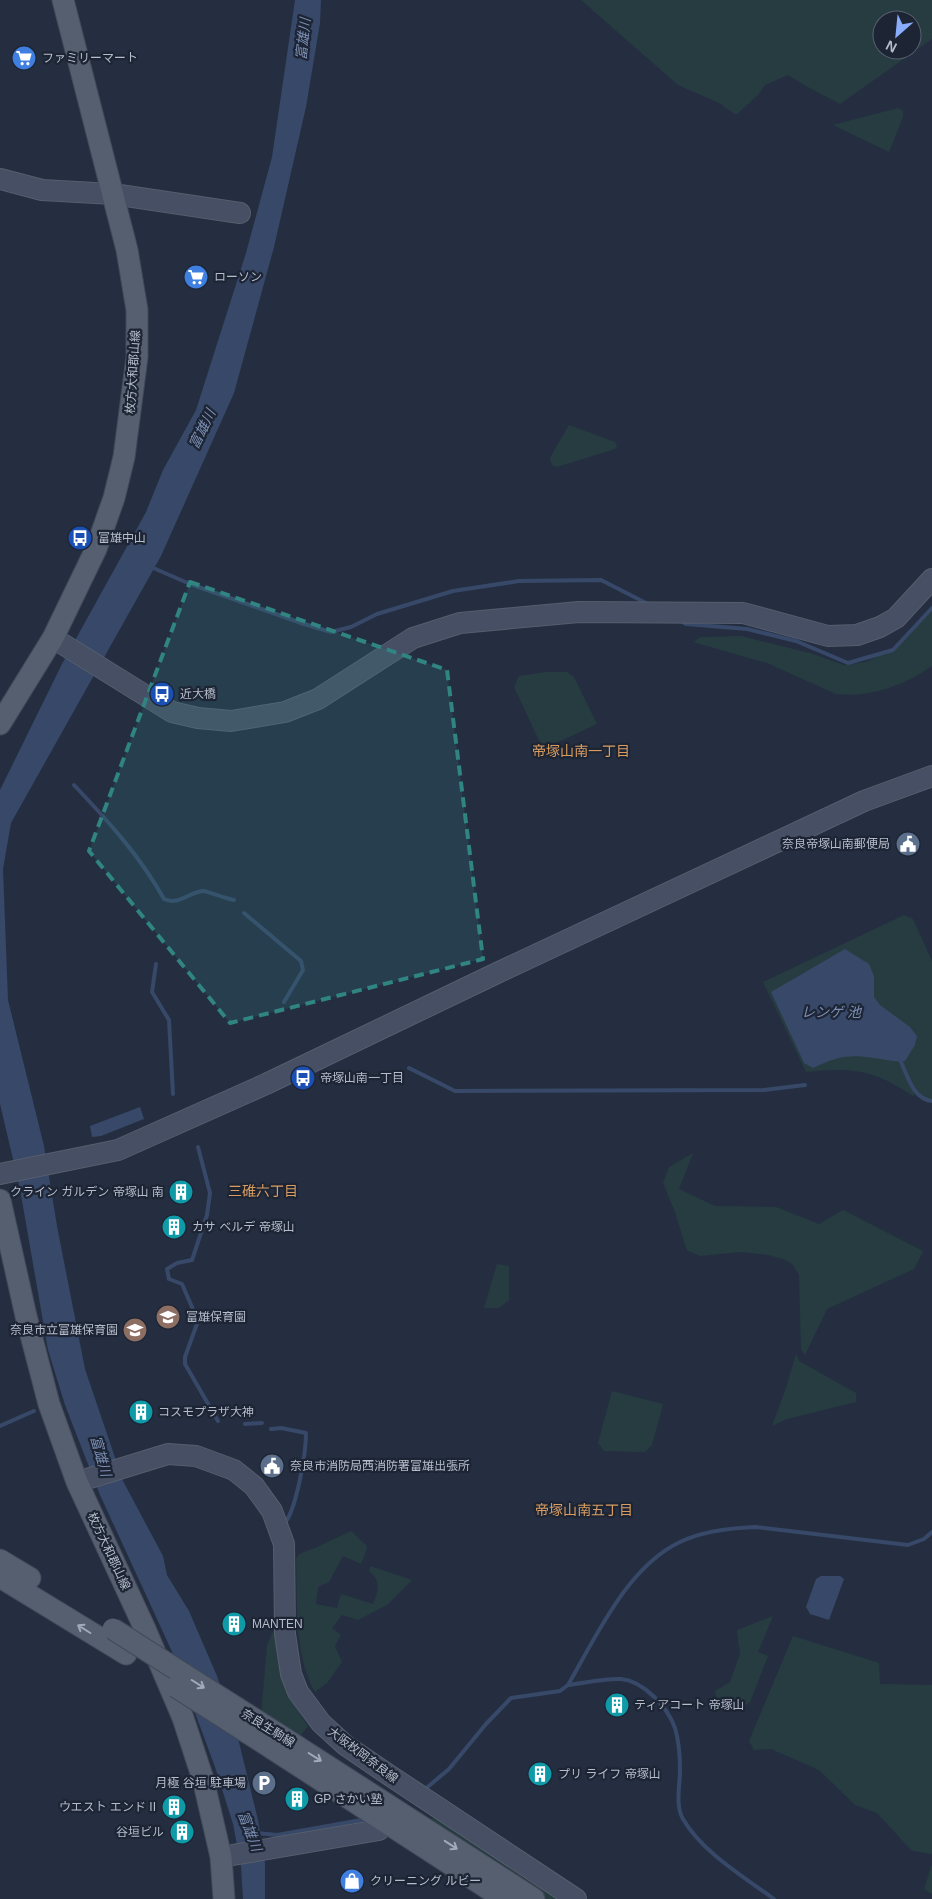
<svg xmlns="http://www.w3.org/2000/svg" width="932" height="1899" font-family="Helvetica,'Noto Sans JP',sans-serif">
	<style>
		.green { fill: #263c41; fill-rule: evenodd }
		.water { fill: #374868 }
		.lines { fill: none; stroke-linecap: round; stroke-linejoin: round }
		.stream { stroke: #374868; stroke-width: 4 }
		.secondary-casing { stroke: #565e6e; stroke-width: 22 }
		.primary-casing { stroke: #424959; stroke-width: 23 }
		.secondary { stroke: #464f63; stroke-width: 20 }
		.primary { stroke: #565f70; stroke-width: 21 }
		.primary-bridge-casing { stroke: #424959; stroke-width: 23; stroke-linecap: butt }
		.primary-bridge { stroke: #565f70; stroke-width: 21 }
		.oneway { stroke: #a2a9b9 }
		.marked { fill: #308481; fill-opacity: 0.2; stroke: #308481; stroke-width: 4; stroke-dasharray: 10 6; stroke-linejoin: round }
		.labels { text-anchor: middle; stroke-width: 4.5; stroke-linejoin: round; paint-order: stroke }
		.poi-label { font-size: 12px; fill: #b5bccb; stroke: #1d2535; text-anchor: start }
		.street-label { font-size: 12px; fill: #b5bccb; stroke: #1d2535 }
		.water-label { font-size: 14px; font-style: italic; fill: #7c8fb3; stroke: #1d2535 }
		.neighbourhood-label { font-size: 14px; fill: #d99d61; stroke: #1d2535 }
	</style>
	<rect width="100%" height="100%" fill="#242e40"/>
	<path class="green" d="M581,0H932V39L840,104L804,85L788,75L765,85L758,95L736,115L719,103L678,85ZM882,20H912V50H882Z
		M898,108L903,111V117L889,152L833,125Z
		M569,425L615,442L617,446L615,449L557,467L553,466L550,460L551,456Z
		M932,611V666C905,685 870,698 836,694L767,663L693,642L701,637L741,636L810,653L844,665L866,662L899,646Z
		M547,672H567L574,677L597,724L543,749L514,687L519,676Z
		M904,915L913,919L932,961V1103L926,1102L915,1094L913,1096C874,1070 853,1067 806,1072L763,982Z
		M693,1153L679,1189L715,1206L776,1207L819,1224L843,1210L923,1251L914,1269L827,1309L805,1355L801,1349L799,1275L793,1265L786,1260L769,1255L740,1252L700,1256L688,1251L685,1245L675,1212L663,1183L669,1167Z
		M497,1264L509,1266V1300L499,1308H484Z
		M796,1354L799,1361L856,1393V1402L787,1419L772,1426L786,1388Z
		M612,1391L663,1404L652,1445L645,1452L604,1451L598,1443Z
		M351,1531L366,1545L367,1549L361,1564L343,1556L329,1582L318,1587L316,1604L337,1608L341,1594L373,1604C378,1590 382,1582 369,1571L370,1566L412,1580L387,1605L358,1620L342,1615L332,1628L341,1635L335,1646L342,1662L327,1683L315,1692C293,1652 298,1603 296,1559L299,1554L315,1548Z
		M773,1616L758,1652L768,1656L750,1702L743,1708L728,1711L727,1708L719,1710L715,1691L730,1682L740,1654L737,1630Z
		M276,1630C278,1668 287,1695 308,1726L298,1739L261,1716L267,1645L273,1631Z
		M793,1636L879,1663L880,1684L932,1685V1854L912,1851L877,1813L855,1805L819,1770L771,1749L754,1750L749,1741Z
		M433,1818L438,1819L564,1899H544L425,1821Z
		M932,1864V1894L924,1889Z"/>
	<path class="water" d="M295,0H321L320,23L306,107L274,247L234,393L161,556L11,823L3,869L8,1000L44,1146L57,1226L85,1369L123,1481L163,1556L167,1575L189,1611L217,1676L238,1738L258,1820L265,1863V1899H243L241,1866L233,1824L215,1767L174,1656L100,1495L65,1405L48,1350L20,1189L0,1104V790L62,664L146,512L163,470L196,410L246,253L272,157Z
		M845,949L869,964L874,976V997L880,1005L910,1027L917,1036L915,1045L905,1061C894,1063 885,1059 874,1058C847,1054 837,1057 813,1068L804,1063L771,992Z
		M140,1107L144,1119L101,1136L92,1137L90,1126Z
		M821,1576H840L844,1579L829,1620L810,1614L806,1607L816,1579Z"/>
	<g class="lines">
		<path class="stream" d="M151,567L190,584L304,624L331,632L351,627L377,614L453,591L519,581L601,580L648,604
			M679,620L686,624L747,629L796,641L848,663L893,650L932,608
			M74,785C108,821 140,856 164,899C179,906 189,892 203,891C207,891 227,899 234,900
			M244,913L301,961L303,970L284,1002
			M156,964L152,992L169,1020L173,1094
			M901,1062C908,1077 913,1099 932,1101
			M409,1068L455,1091L764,1090L805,1085
			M198,1147L210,1193L207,1215L192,1260L177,1263L167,1269L169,1279L182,1284L198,1321L185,1357V1364L218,1421
			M245,1424L262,1423
			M0,1426L34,1411
			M271,1429L281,1428L306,1433C306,1454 297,1503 287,1520
			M568,1685C585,1683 604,1678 621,1679C644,1681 668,1708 675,1728C679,1741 680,1757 680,1770C680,1786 675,1805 683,1819C702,1852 744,1877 774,1899
			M424,1790L449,1769L486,1724L511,1698L560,1691L568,1685C596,1637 627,1567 680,1542C703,1531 729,1528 755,1527L908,1545L924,1539L932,1532
			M256,1833L277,1835L367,1819"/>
		<defs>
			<path id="secondary" d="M0,179L42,190L113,194L240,213
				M53,638L172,712L198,718L231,721L285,712L318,699L413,638L460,623L579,612L743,613L828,636L857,635L880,627L896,618L932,579
				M0,1174L118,1150L266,1084L495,974L864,801L932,776
				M77,1482L168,1454L196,1456L234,1470L254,1486L272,1511L284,1544L285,1634L291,1674L298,1692L321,1723L345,1745L392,1777L576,1899
				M221,1857L379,1830"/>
			<path id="primary" d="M0,724L53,638L96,549L114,498L124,457L137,357V310L127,250L63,0
				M0,1200L26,1316L49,1404L77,1482L145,1629L183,1718L203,1779L221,1857L224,1899
				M0,1560L30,1578
				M0,1577L126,1654
				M273,1731L534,1899
				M273,1749L504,1899"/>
		</defs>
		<use href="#secondary" class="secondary-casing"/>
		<use href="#primary" class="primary-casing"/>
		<use href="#secondary" class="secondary"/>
		<use href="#primary" class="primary"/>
		<defs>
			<path id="primary-bridge" d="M113,1629L273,1731
				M176,1687L273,1749"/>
		</defs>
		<use href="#primary-bridge" class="primary-bridge-casing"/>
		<use href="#primary-bridge" class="primary-bridge"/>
	</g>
	<defs><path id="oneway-shaft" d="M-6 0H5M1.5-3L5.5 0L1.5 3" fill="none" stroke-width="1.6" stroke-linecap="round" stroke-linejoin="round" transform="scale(1.25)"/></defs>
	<g class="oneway">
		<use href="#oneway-shaft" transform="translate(84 1629) rotate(-148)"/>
		<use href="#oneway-shaft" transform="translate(198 1684) rotate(32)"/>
		<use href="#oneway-shaft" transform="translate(315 1757) rotate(32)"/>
		<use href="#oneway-shaft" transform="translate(451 1845) rotate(33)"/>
	</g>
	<path class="marked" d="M190,582L447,670L483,959L230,1023L89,851Z"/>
	<defs>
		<symbol id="supermarket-disc" viewBox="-11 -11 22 22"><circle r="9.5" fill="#3f7fe0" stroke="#1d2535"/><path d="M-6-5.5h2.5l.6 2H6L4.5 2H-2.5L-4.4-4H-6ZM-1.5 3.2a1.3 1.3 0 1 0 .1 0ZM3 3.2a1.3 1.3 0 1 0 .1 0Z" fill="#fff"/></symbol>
		<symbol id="bus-disc" viewBox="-11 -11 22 22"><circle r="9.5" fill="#1a4fb4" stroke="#1d2535"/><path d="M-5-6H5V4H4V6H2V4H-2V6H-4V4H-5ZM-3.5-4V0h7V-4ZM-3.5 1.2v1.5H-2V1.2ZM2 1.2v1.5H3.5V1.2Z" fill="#fff"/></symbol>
		<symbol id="civic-disc" viewBox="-11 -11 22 22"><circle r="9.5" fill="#5c6f8a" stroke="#1d2535"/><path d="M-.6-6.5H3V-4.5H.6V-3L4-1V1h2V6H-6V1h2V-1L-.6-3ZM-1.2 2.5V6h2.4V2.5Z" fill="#fff"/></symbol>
		<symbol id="building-disc" viewBox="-11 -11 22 22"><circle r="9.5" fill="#0f9aa8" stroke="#1d2535"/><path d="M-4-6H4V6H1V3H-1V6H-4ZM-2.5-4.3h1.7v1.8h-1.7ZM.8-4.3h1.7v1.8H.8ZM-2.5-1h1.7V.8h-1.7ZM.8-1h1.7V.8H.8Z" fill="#fff"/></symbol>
		<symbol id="school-disc" viewBox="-11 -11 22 22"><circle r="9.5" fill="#8d6e63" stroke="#1d2535"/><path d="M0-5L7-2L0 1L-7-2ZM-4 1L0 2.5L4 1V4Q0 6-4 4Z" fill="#fff"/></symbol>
		<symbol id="parking-disc" viewBox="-11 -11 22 22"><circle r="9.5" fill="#5c6f8a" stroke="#1d2535"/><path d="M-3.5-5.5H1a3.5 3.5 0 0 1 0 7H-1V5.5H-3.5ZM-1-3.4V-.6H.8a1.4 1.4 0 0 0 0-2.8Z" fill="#fff"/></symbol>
		<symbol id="shop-disc" viewBox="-11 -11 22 22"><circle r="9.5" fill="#3f7fe0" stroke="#1d2535"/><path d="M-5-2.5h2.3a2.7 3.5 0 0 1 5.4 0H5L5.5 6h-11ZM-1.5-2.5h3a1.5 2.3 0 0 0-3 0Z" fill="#fff"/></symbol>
	</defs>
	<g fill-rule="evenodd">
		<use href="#supermarket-disc" x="10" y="44" width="28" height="28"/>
		<use href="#supermarket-disc" x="182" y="263" width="28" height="28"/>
		<use href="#bus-disc" x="66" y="524" width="28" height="28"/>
		<use href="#bus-disc" x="148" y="680" width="28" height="28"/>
		<use href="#civic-disc" x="894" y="830" width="28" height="28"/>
		<use href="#bus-disc" x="289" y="1064" width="28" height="28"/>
		<use href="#building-disc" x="167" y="1178" width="28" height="28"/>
		<use href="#building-disc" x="160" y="1213" width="28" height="28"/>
		<use href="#school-disc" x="154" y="1303" width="28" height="28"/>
		<use href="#school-disc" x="121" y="1316" width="28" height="28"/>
		<use href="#building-disc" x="127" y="1398" width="28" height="28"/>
		<use href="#civic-disc" x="258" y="1452" width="28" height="28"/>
		<use href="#building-disc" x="220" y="1610" width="28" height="28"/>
		<use href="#building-disc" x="603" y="1691" width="28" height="28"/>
		<use href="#building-disc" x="526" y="1760" width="28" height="28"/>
		<use href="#parking-disc" x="250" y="1769" width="28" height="28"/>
		<use href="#building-disc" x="283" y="1785" width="28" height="28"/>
		<use href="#building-disc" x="160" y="1793" width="28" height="28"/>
		<use href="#building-disc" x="168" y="1818" width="28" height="28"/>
		<use href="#shop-disc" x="338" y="1867" width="28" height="28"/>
	</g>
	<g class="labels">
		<g class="poi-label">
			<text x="42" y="62">ファミリーマート</text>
			<text x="214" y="281">ローソン</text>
			<text x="98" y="542">富雄中山</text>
			<text x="180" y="698">近大橋</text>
			<text x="890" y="848" text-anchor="end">奈良帝塚山南郵便局</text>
			<text x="320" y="1082">帝塚山南一丁目</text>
			<text x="164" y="1196" text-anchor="end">クライン ガルデン 帝塚山 南</text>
			<text x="192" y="1231">カサ ベルデ 帝塚山</text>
			<text x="186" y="1321">富雄保育園</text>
			<text x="118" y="1334" text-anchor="end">奈良市立富雄保育園</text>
			<text x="158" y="1416">コスモプラザ大神</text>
			<text x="290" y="1470">奈良市消防局西消防署富雄出張所</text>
			<text x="252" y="1628">MANTEN</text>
			<text x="634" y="1709">ティアコート 帝塚山</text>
			<text x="558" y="1778">プリ ライフ 帝塚山</text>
			<text x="246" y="1787" text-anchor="end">月極 谷垣 駐車場</text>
			<text x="314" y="1803">GP さかい塾</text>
			<text x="156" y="1811" text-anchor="end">ウエスト エンド II</text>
			<text x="164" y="1836" text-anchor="end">谷垣ビル</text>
			<text x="370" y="1885">クリーニング ルビー</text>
		</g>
		<g class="street-label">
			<text transform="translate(133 372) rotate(-86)" y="4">枚方大和郡山線</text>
			<text transform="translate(109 1551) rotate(65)" y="4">枚方大和郡山線</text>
			<text transform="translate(268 1728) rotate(32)" y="4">奈良生駒線</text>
			<text transform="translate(363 1755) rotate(37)" y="4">大阪枚岡奈良線</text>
		</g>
		<g class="water-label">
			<text transform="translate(303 39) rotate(-84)" y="5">富雄川</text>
			<text transform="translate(202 429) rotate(-64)" y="5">富雄川</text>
			<text x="831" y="1017">レンゲ 池</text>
			<text transform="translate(101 1456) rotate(74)" y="5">富雄川</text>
			<text transform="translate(250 1831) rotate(69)" y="5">富雄川</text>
		</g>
		<g class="neighbourhood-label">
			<text x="581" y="756">帝塚山南一丁目</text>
			<text x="263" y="1196">三碓六丁目</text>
			<text x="584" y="1515">帝塚山南五丁目</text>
		</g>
	</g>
	<g transform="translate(897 35) rotate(207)"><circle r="24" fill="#1d2535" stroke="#5a6171"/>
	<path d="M0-4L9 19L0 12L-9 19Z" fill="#89adfb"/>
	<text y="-8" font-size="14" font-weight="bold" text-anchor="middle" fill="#b5bccb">N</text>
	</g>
</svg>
